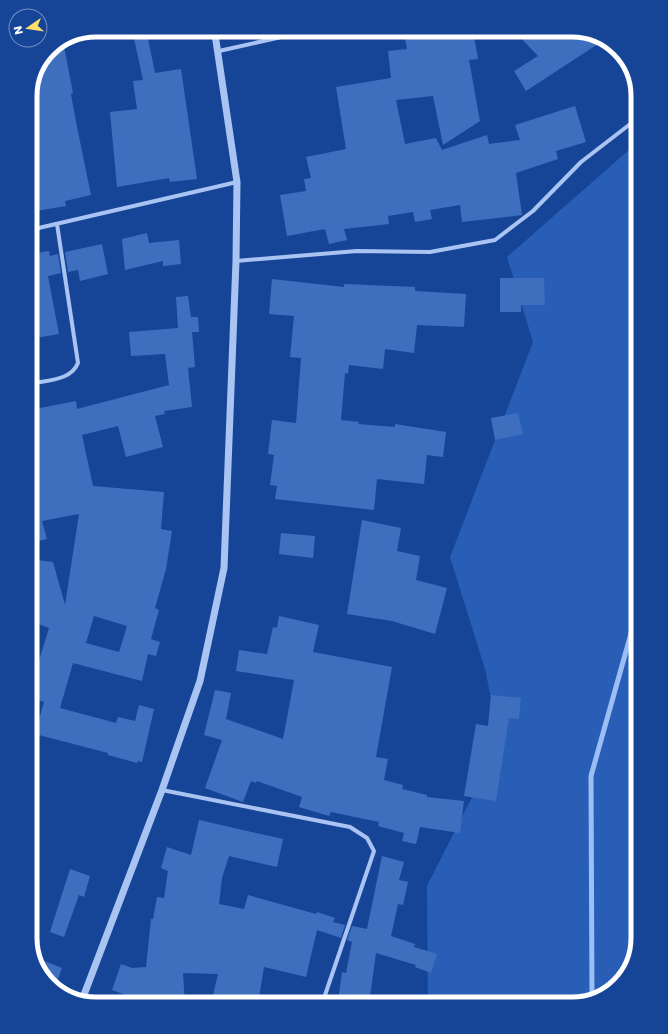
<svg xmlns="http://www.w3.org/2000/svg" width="668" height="1034" font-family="Poppins,sans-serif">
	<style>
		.green { fill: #295eb6 }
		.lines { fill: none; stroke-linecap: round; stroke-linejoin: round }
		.stream { stroke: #9bbef4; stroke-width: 5 }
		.building { fill: #3e6fbf; fill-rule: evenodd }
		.minor { stroke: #a9c4f2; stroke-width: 4 }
		.tertiary { stroke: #a9c4f2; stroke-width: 7 }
		.rim { fill: none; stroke: #fff; stroke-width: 5 }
	</style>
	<rect width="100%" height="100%" fill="#164598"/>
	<path class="green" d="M638,142V938L629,971L601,997L572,1004H428L427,886L500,742L485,669L450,557L533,342L507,257Z"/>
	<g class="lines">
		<path class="stream" d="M592,999L591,776L632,630L638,519"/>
	</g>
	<path class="building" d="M576,30L604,40L526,91L514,71L538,56L514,31Z
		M473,31L478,59L469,60L480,121L443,145L433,96L396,100L405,144L436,138L442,150L487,135L489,144L520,140L515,125L575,106L586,142L556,151L558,159L516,173L522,215L462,222L460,205L430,210L432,219L415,222L413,212L388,216L389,224L344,229L347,240L329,244L325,229L287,236L280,195L306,191L304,179L311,178L306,157L346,149L336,87L391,78L388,51L407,49L404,32Z
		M133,34H147L155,73L181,69L197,179L170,182L169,178L117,187L110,112L137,109L133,81L143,80Z
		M63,41L73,93L71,94L76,122L91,195L65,201L66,206L30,212V92L50,49Z
		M147,233L149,243L179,240L181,264L163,266V261L125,270L122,239Z
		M102,244L108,274L80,281L78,270L68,272L65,252Z
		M49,251L50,256L58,254L61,273L48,276L59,334L30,339V254Z
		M500,278H544L545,305H521V312H500Z
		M272,279L344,287V284L415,287V291L466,294L464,327L417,325L414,353L385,349L383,369L349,365L348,374L345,373L341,420L359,422L358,424L395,427V424L446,432L443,457L427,455L424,484L377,479L374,510L275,499L277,486L270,485L274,455L268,454L272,420L296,423L301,358L290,357L294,316L269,314Z
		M188,296L191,317H198L199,332H192L195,367L188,368L192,407L164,411L165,414L155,416L163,447L126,457L118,426L82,435L93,486L164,492L161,529L172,531L166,569L155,608L159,610L151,639L160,642L156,656L148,654L142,681L73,663L60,708L116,723L118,717L135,721L139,705L154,709L142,762L138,761L137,763L108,755V753L35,734L44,702L30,698V690L49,628L30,621V559L53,562L65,605L79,514L42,521L47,539L30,543V410L76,401L77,409L169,385L165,354L131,356L129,332L178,328L176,297ZM94,616L127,626L119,652L86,643Z
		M518,413L523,434L495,440L491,418Z
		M362,520L401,528L397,551L420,556L416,580L447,588L435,634L392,621L347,614Z
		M281,533L315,536L313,558L279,554Z
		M279,616L319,625L313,652L392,667L376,757L388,759L384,780L403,785L402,789L427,795V797L464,801L460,833L420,827L416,844L402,841L404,833L378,826L379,822L331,812L329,816L299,807L302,797L257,781L256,783L251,781L243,802L205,788L222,740L204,735L215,690L231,693L226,719L283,739L294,680L236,671L239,650L267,654L273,627L277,628Z
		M491,695L521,698L519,719L509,718L496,801L464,796L476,724L488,726Z
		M199,820L283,839L277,867L229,856L222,878L219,904L244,909L248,895L316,914L317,912L335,918L333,922L345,925L341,938L317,930L306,977L264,967L258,1004H211L218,974L183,973L185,1004H128V996L112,990L121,964L132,968L146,967L151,919H153L157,897L164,898L168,871L161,868L167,847L191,855Z
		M382,856L404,862L399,880L408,882L403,905L398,904L391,936L415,944L414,947L437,954L431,973L415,967L416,965L376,953L369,1004L338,1001L342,972L346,973L352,942L347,940L352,926L367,929Z
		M70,869L90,876L84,897L79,895L64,937L50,932Z
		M44,961L62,968L55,987L40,971Z"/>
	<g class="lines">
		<path class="minor" d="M219,51L299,33
			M30,230L237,182
			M236,261L357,251L430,252L495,240L533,211L581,162L638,118
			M30,384C46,380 71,381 78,363L57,224
			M162,790L350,827L367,838L374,851L322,1004"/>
		<path class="tertiary" d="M82,1000L162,790L200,681L224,568L236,261L237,182L215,34"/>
	</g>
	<path d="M0 0H668V1034H0ZM96 37H572A59 59 0 0 1 631 96V938A59 59 0 0 1 572 997H96A59 59 0 0 1 37 938V96A59 59 0 0 1 96 37Z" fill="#164598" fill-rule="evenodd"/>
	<path class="rim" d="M96 37H572A59 59 0 0 1 631 96V938A59 59 0 0 1 572 997H96A59 59 0 0 1 37 938V96A59 59 0 0 1 96 37Z"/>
	<g transform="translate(28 28) rotate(257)"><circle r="19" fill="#164598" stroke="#738fc1"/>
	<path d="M0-3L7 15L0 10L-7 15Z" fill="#ffdf69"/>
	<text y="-6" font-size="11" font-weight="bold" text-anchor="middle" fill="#ffffff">N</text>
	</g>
</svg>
